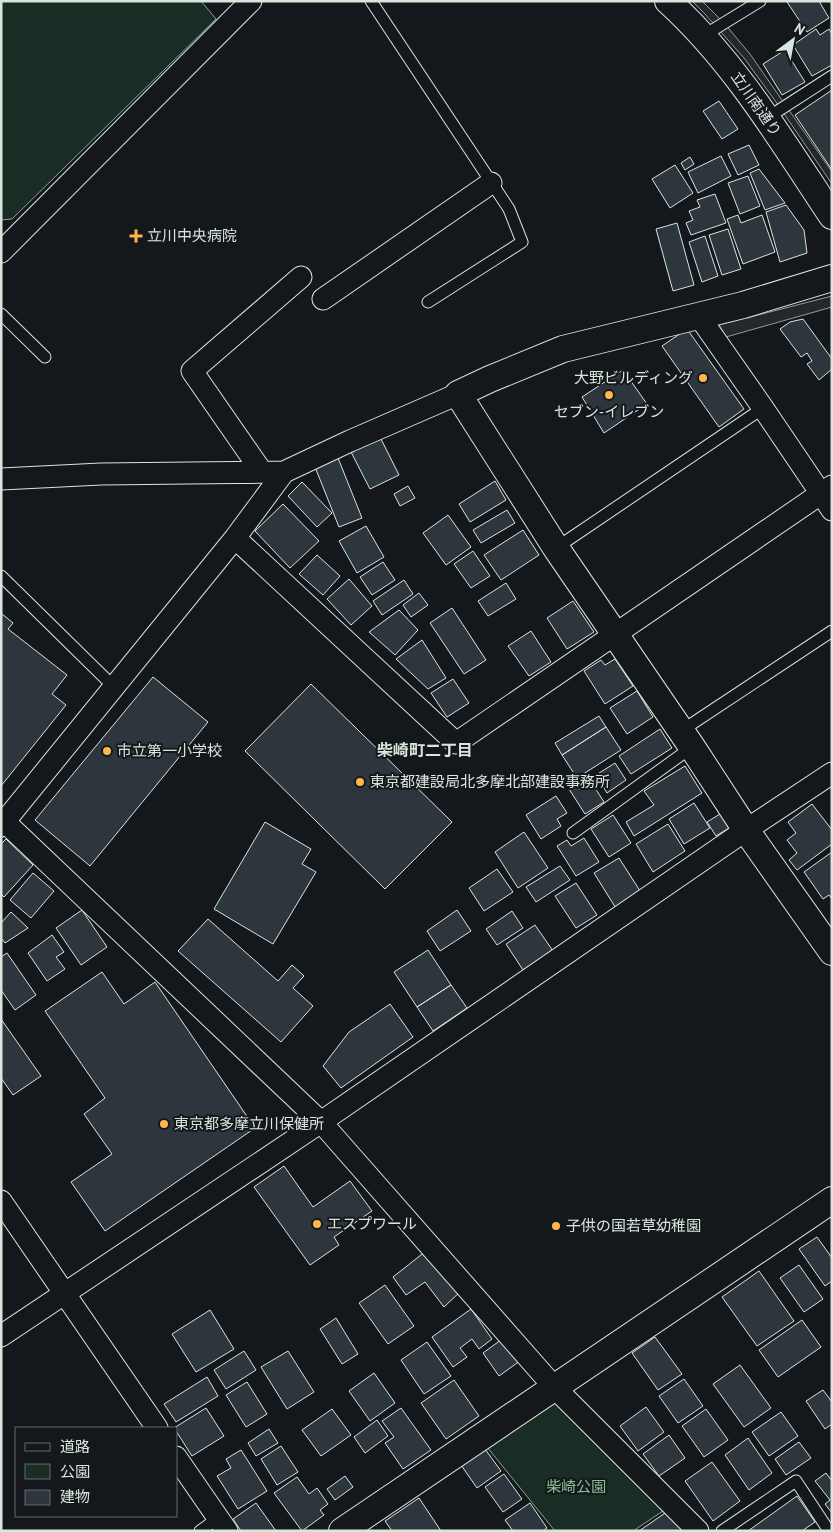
<svg xmlns="http://www.w3.org/2000/svg" width="833" height="1532" font-family="'PT Sans','Noto Sans JP',sans-serif">
	<style>
		.green { fill: #1a2d24; stroke: #939e99 }
		.parking { fill: #24282b; stroke: #939e99 }
		.building { fill: #2c363c; stroke: #d8e6dc }
		.lines { fill: none; stroke-linecap: round; stroke-linejoin: round }
		.service-casing { stroke: #d8e6dc; stroke-width: 13 }
		.minor-casing { stroke: #d8e6dc; stroke-width: 23 }
		.tertiary-casing { stroke: #d8e6dc; stroke-width: 28 }
		.service { stroke: #14181c; stroke-width: 11 }
		.minor { stroke: #14181c; stroke-width: 21 }
		.tertiary { stroke: #14181c; stroke-width: 26 }
		.poi-dot { fill: #ffb74d; stroke: #14181c; stroke-width: 2 }
		.labels { text-anchor: middle; stroke-width: 4; stroke-linejoin: round; paint-order: stroke }
		.street-label { font-size: 15px; fill: #d8e6dc; stroke: #14181c }
		.poi-label { font-size: 15px; fill: #d8e6dc; stroke: #14181c; text-anchor: start }
		.park-label { font-size: 15px; fill: #8ac095; stroke: #14181c }
		.neighbourhood-label { font-size: 16px; font-weight: bold; fill: #d8e6dc; stroke: #14181c }
	</style>
	<rect width="100%" height="100%" fill="#14181c"/>
	<path class="green" d="M1,1H201L216,19L12,219L1,220Z
		M553,1400L663,1511L633,1531H555L487,1447Z"/>
	<path class="parking" d="M692,1H702L724,23L750,54L832,172V184L776,102L744,58L704,13Z
		M832,296V307L726,337L719,325Z"/>
	<path class="building" d="M789,1H819L829,18L807,32L787,2Z
		M816,29L820,35L829,29L832,34V65L812,76L793,45Z
		M785,50L805,82L782,95L763,64Z
		M832,90V170L795,115Z
		M719,101L738,129L722,139L703,111Z
		M749,145L759,165L738,175L728,154Z
		M721,156L731,176L698,193L688,172Z
		M690,157L694,164L685,170L681,163Z
		M675,165L693,193L670,208L652,179Z
		M759,169L785,203L765,210L750,173Z
		M748,176L760,206L740,214L728,183Z
		M715,194L726,223L691,235L686,223L693,220L689,211L700,207L697,200Z
		M786,205L804,230L807,253L780,262L766,212Z
		M738,215L741,223L762,215L775,252L743,264L727,219Z
		M677,223L694,285L673,291L656,229Z
		M728,229L741,269L722,275L709,235Z
		M705,236L718,276L702,282L689,242Z
		M803,319L832,359V369L819,380L807,364L812,361L807,353L801,357L780,329L790,322Z
		M687,329L744,409L719,427L662,346Z
		M623,370L647,404L604,433L582,397Z
		M380,437L399,475L370,489L351,452Z
		M338,458L362,518L339,527L315,467Z
		M495,481L506,500L470,522L459,504Z
		M302,482L332,513L317,527L288,496Z
		M408,486L415,498L400,506L394,494Z
		M283,504L319,541L290,568L255,531Z
		M507,510L515,523L481,543L473,530Z
		M448,515L471,547L446,565L423,533Z
		M366,526L384,557L357,573L339,541Z
		M523,530L539,555L501,580L484,555Z
		M473,551L490,576L471,588L454,564Z
		M317,555L340,576L323,595L299,574Z
		M383,562L395,580L372,595L360,577Z
		M349,579L372,606L351,625L327,599Z
		M404,580L413,594L382,615L373,601Z
		M506,583L516,599L488,616L478,601Z
		M419,593L428,605L411,617L403,605Z
		M573,601L594,632L567,649L547,618Z
		M452,608L486,660L464,674L430,623Z
		M399,610L418,630L395,655L369,632Z
		M1,613L13,623L8,629L67,675L52,694L66,705L1,786Z
		M531,631L551,662L529,676L508,646Z
		M422,640L446,678L428,689L396,659Z
		M615,659L633,686L605,704L584,671L601,660L605,665Z
		M153,677L208,722L90,866L35,820Z
		M453,679L469,703L447,717L431,693Z
		M311,684L452,822L385,889L245,751Z
		M637,691L653,717L627,734L610,708Z
		M599,716L606,727L562,755L555,743Z
		M606,727L621,750L577,778L562,755Z
		M660,729L672,748L631,774L619,756Z
		M615,763L626,780L607,793L596,775Z
		M685,766L702,793L634,836L626,822L654,805L644,791Z
		M588,777L604,802L585,814L569,789Z
		M556,796L567,813L557,819L561,826L541,839L526,815Z
		M694,803L710,828L684,844L669,819Z
		M812,804L832,830V844L797,870L789,860L797,853L787,840L796,833L788,822Z
		M720,814L729,828L716,836L707,822Z
		M613,815L631,843L609,857L591,829Z
		M265,822L311,849L302,864L316,872L273,944L214,909Z
		M668,824L685,851L653,872L636,844Z
		M524,832L548,868L518,888L495,852Z
		M584,838L599,862L576,876L557,846L567,840L571,846Z
		M6,839L33,865L4,897L1,894V844Z
		M832,852V899L829,895L823,899L804,872Z
		M619,858L642,894L617,910L594,873Z
		M560,866L570,880L536,902L526,887Z
		M497,869L513,892L484,911L469,888Z
		M33,873L54,891L31,918L10,900Z
		M576,883L597,915L576,928L555,896Z
		M82,910L107,947L81,965L56,928Z
		M457,910L471,931L440,951L427,931Z
		M512,911L523,928L497,945L486,929Z
		M11,912L28,928L5,943L1,938V923Z
		M208,919L278,981L292,965L304,976L293,988L313,1006L281,1042L178,951Z
		M535,925L553,951L523,970L506,944Z
		M52,935L64,952L56,957L65,969L47,981L28,953Z
		M428,950L451,985L417,1007L394,972Z
		M7,953L36,995L15,1010L1,990V957Z
		M102,972L124,1004L155,982L255,1128L105,1231L71,1182L112,1154L84,1114L105,1098L45,1011Z
		M451,985L467,1008L433,1031L417,1007Z
		M390,1004L413,1037L341,1088L323,1066L349,1032Z
		M1,1019L41,1076L13,1095L1,1078Z
		M284,1166L313,1207L350,1181L372,1211L334,1237L339,1245L310,1265L254,1187Z
		M817,1237L832,1258V1281L825,1286L799,1249Z
		M426,1251L463,1289L444,1307L425,1282L406,1295L393,1277Z
		M799,1265L823,1299L804,1312L780,1278Z
		M759,1271L794,1321L757,1346L722,1297Z
		M385,1285L414,1326L388,1344L359,1303Z
		M471,1309L492,1339L479,1349L472,1339L460,1348L467,1357L453,1367L432,1337Z
		M210,1310L234,1349L196,1372L172,1334Z
		M336,1318L358,1354L342,1364L320,1329Z
		M802,1320L821,1347L778,1377L759,1350Z
		M505,1337L524,1358L499,1376L483,1353Z
		M655,1337L682,1374L658,1390L632,1353Z
		M427,1342L451,1376L424,1394L401,1360Z
		M244,1351L256,1370L226,1389L214,1370Z
		M288,1351L314,1392L287,1409L261,1367Z
		M740,1365L771,1408L744,1427L713,1384Z
		M374,1373L395,1403L370,1421L349,1391Z
		M207,1377L218,1396L176,1422L164,1404Z
		M684,1379L703,1406L678,1423L659,1396Z
		M454,1380L479,1416L446,1439L421,1403Z
		M247,1382L267,1414L246,1427L226,1395Z
		M823,1390L832,1402V1424L825,1429L806,1401Z
		M646,1407L664,1432L638,1451L620,1426Z
		M206,1408L224,1436L192,1456L176,1431V1428H174Z
		M401,1408L431,1450L403,1469L385,1443L394,1437L382,1421Z
		M332,1409L351,1435L321,1456L302,1430Z
		M706,1409L728,1440L704,1457L682,1426Z
		M781,1412L798,1436L769,1456L752,1432Z
		M377,1420L388,1436L365,1453L354,1437Z
		M269,1429L278,1443L256,1456L248,1443Z
		M669,1435L685,1458L659,1476L643,1454Z
		M748,1438L772,1473L749,1490L725,1455Z
		M799,1442L811,1458L786,1475L775,1459Z
		M281,1446L298,1472L277,1485L261,1459Z
		M485,1449L501,1471L477,1488L461,1465Z
		M241,1450L267,1491L238,1509L217,1476L231,1468L226,1459Z
		M712,1462L740,1501L713,1521L685,1481Z
		M826,1473L832,1481V1513L825,1504L830,1500L815,1481Z
		M504,1474L522,1499L503,1512L485,1487Z
		M345,1476L353,1487L335,1500L327,1489Z
		M297,1477L309,1494L317,1488L328,1504L320,1510L324,1515L302,1531L274,1493Z
		M797,1496L815,1522L802,1531H748Z
		M419,1498L441,1531H392L385,1521Z
		M256,1503L276,1531H241L233,1519Z
		M530,1503L547,1528L543,1531H513L505,1520Z
		M668,1511L682,1531H639Z"/>
	<g class="lines">
		<defs>
			<path id="service" d="M371,1L509,209L522,242L428,302
				M703,36L760,1
				M767,118L832,76
				M1,314L45,357
				M556,548L763,408
				M1,576L114,687
				M681,731L832,631
				M573,833L692,747
				M200,1531L218,1518
				M722,1531L796,1481L829,1531"/>
			<path id="minor" d="M1,252L251,1
				M323,299L491,183
				M698,315L763,408L832,510
				M262,472L192,371L301,277
				M1,479L101,474L284,472L350,441L458,394
				M235,538L456,743L832,486
				M5,822L321,1122L554,1387L698,1531
				M1,826L235,538L284,472
				M1,1201L157,1428
				M1,1336L321,1122L746,830L832,773
				M176,1457L227,1531"/>
			<path id="tertiary" d="M668,1C735,62 782,141 832,216
				M832,278L743,305L563,349L490,379L458,394L556,548L692,747L746,830L832,952
				M342,1531L832,1200"/>
		</defs>
		<use href="#service" class="service-casing"/>
		<use href="#minor" class="minor-casing"/>
		<use href="#tertiary" class="tertiary-casing"/>
		<use href="#service" class="service"/>
		<use href="#minor" class="minor"/>
		<use href="#tertiary" class="tertiary"/>
	</g>
	<g class="poi-dot">
		<path d="M133.5 228.5h5v5h5v5h-5v5h-5v-5h-5v-5h5z"/>
		<circle cx="703" cy="378" r="5"/>
		<circle cx="609" cy="395" r="5"/>
		<circle cx="107" cy="751" r="5"/>
		<circle cx="360" cy="782" r="5"/>
		<circle cx="164" cy="1124" r="5"/>
		<circle cx="317" cy="1224" r="5"/>
		<circle cx="556" cy="1226" r="5"/>
	</g>
	<g class="labels">
		<g class="street-label">
			<text transform="translate(756 104) rotate(55)" y="5">立川南通り</text>
		</g>
		<g class="poi-label">
			<text x="147" y="241">立川中央病院</text>
			<text x="693" y="383" text-anchor="end">大野ビルディング</text>
			<text x="609" y="417" text-anchor="middle">セブン-イレブン</text>
			<text x="117" y="756">市立第一小学校</text>
			<text x="370" y="787">東京都建設局北多摩北部建設事務所</text>
			<text x="174" y="1129">東京都多摩立川保健所</text>
			<text x="327" y="1229">エスプワール</text>
			<text x="566" y="1231">子供の国若草幼稚園</text>
		</g>
		<g class="park-label">
			<text x="576" y="1492">柴崎公園</text>
		</g>
		<g class="neighbourhood-label">
			<text x="425" y="756">柴崎町二丁目</text>
		</g>
	</g>
	<rect width="833" height="1532" fill="none" stroke="#d8e6dc" stroke-width="5"/>
	<rect x="15" y="1427" width="162" height="90" fill="#14181c" stroke="#626a69"/>
	<rect x="25" y="1443" width="25" height="8" fill="#14181c" stroke="#626a69"/>
	<text x="60" y="1452" font-size="15" fill="#d8e6dc">道路</text>
	<rect x="25" y="1464" width="25" height="15" fill="#1a2d24" stroke="#626a69"/>
	<text x="60" y="1477" font-size="15" fill="#d8e6dc">公園</text>
	<rect x="25" y="1490" width="25" height="15" fill="#2c363c" stroke="#626a69"/>
	<text x="60" y="1502" font-size="15" fill="#d8e6dc">建物</text>
	<g transform="translate(793 40) rotate(32)" stroke="#14181c" stroke-width="4" paint-order="stroke">
	<path d="M0-4L9 19L0 12L-9 19Z" fill="#d8e6dc"/>
	<text y="-8" font-size="14" font-weight="bold" text-anchor="middle" fill="#d8e6dc">N</text>
	</g>
</svg>
